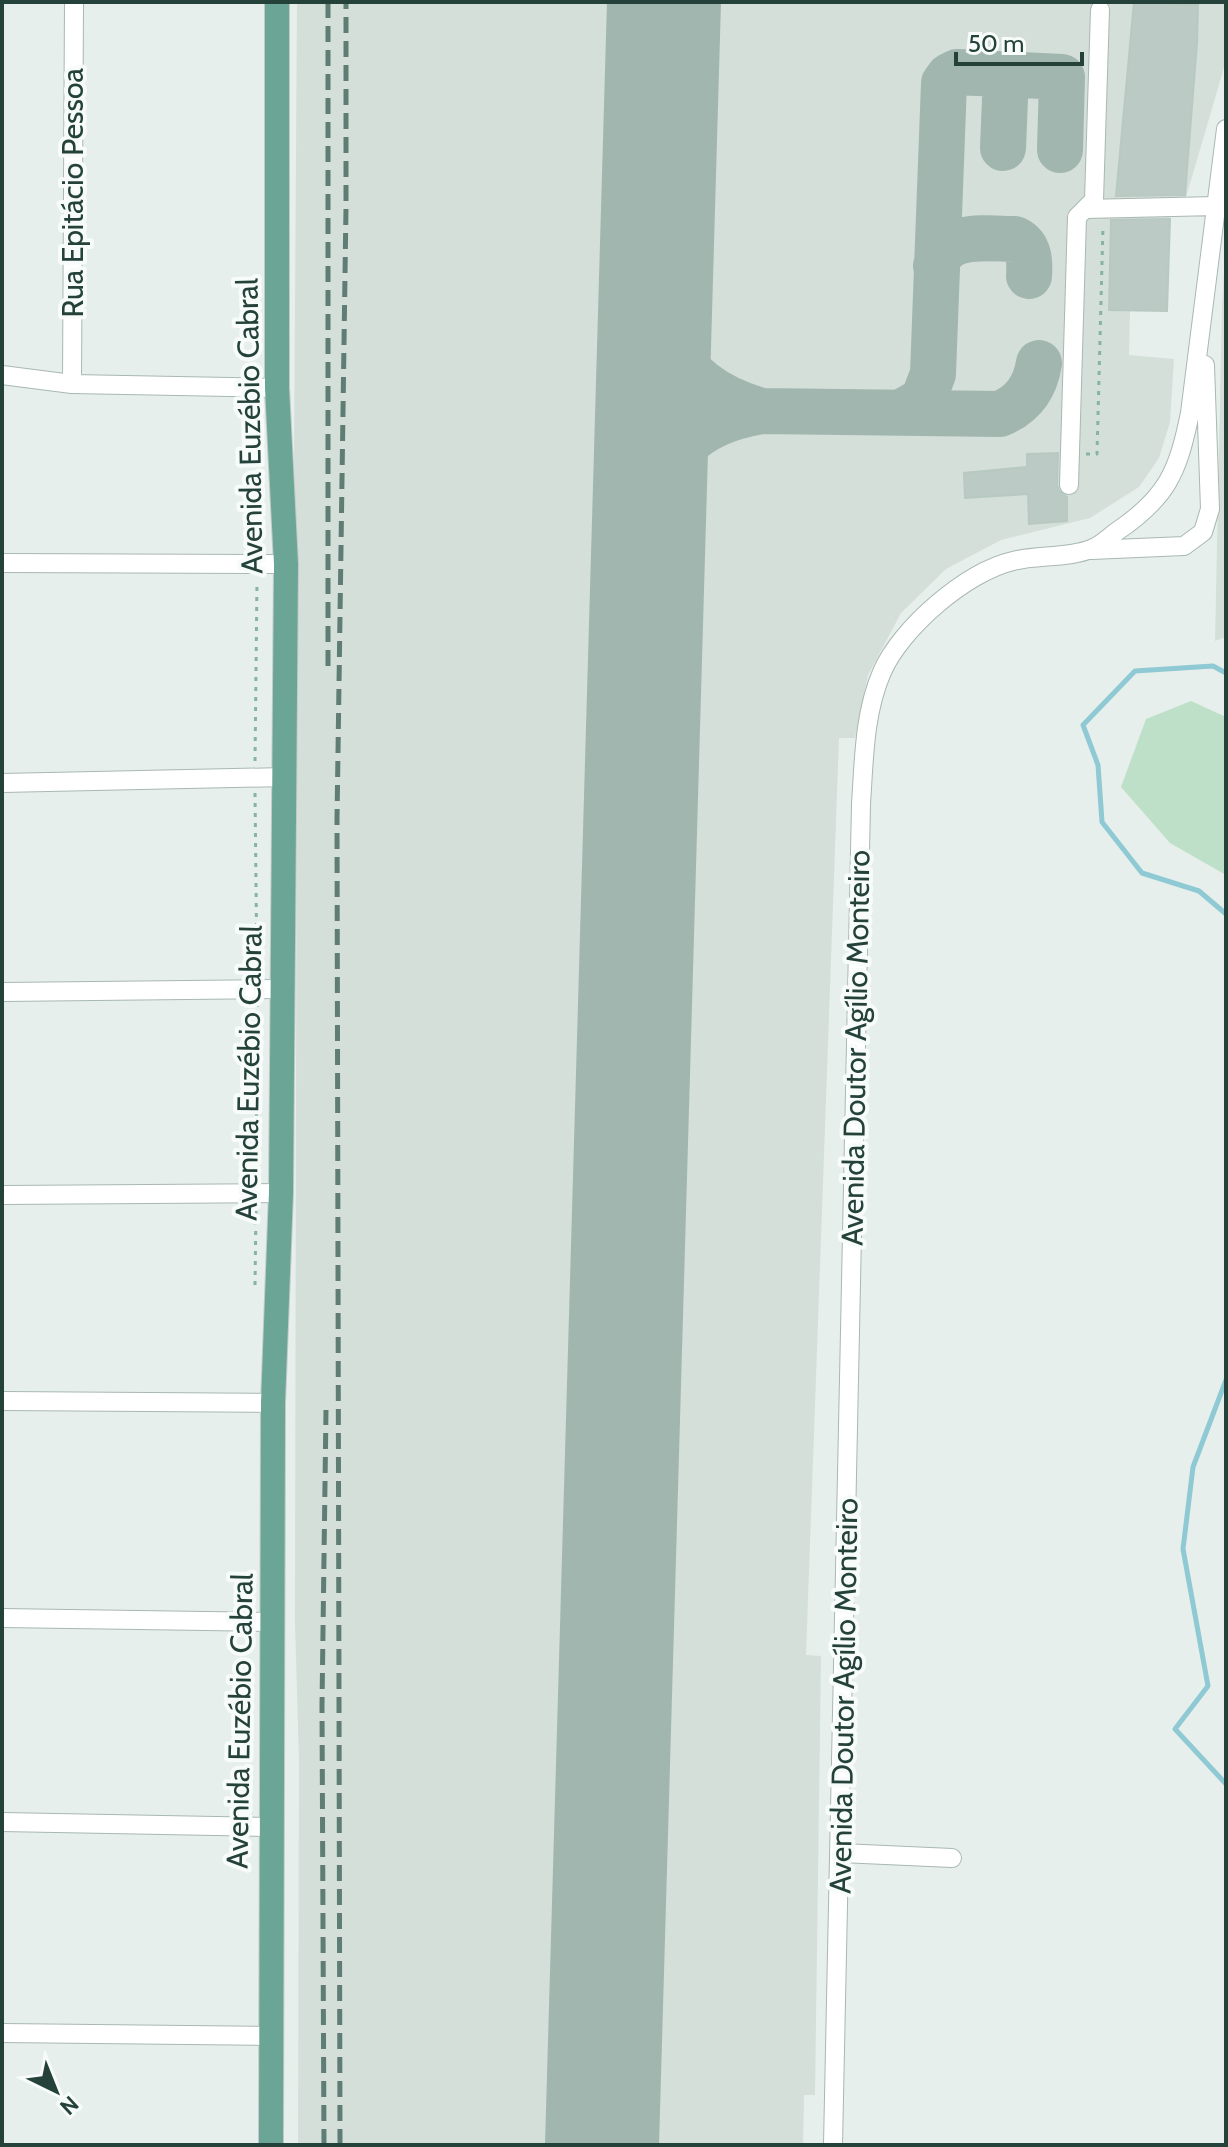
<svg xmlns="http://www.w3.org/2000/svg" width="1228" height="2147" font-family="Cabin,sans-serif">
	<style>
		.built { fill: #d4dfda }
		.green { fill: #bfe0c8 }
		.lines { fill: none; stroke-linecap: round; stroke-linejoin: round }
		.stream { stroke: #8ec9d4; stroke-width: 5 }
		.taxiway { stroke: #a2b6b0; stroke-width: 46 }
		.runway { stroke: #a2b6b0; stroke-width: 114 }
		.building { fill: #bbcac4; stroke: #b8c9c2; stroke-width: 2 }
		.minor-casing { stroke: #a8b8b2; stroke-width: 20 }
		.major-casing { stroke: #c2cac8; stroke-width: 26 }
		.path { stroke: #86b3a5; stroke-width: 3; stroke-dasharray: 4 6; stroke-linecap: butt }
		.minor { stroke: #fff; stroke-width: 18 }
		.major { stroke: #6aa596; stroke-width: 24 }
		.rail { stroke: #5f7d75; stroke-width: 5; stroke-dasharray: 16 8; stroke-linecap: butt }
		.labels { text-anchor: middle; stroke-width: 8; stroke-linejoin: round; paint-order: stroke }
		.street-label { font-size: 30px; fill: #24423a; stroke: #f7fbf9 }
	</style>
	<rect width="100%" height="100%" fill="#e6efeb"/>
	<path class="built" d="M297,2H1226V59L1221,78L1184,204L1170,214L1167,311H1130L1129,355L1174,359L1170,422L1159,458L1139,487L1090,518L1001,540L946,569L901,613L868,675L855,738H839L806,1655L821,1656L815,2095H804L803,2145H298L299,1761L295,1622L297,589L294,465Z
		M1226,237V637L1215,641L1222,305Z"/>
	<path class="green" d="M1191,701L1226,717V875L1170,843L1121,787L1146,719Z"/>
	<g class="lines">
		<path class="stream" d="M1226,673L1213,666L1135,671L1083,725L1098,765L1102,822L1142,873L1199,891L1226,914
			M1226,1380L1193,1467L1183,1549L1208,1686L1175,1729L1226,1784"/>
		<path class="taxiway" d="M1003,148L1006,74
			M936,266C944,231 988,239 1015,239C1030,246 1030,262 1029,276
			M656,271C659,290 658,314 665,332C683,376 718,399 762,411L1000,414C1023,404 1035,388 1039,363
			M902,412L923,400L933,374L944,83L949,76L957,72L1062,77L1060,150
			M649,526C664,457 689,423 762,411"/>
		<path class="runway" d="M602,2145L664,2"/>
	</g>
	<path class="building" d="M1134,2L1198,5L1197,43L1185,195L1116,196Z
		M1170,219L1167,311L1109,310L1111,220Z
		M1058,453L1057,485L1059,491L1067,497V521L1029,524L1028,494L965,498L964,473L1027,467V454Z"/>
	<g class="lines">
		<defs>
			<path id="minor" d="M1085,209L1216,206
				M2,375L72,384L277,388
				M72,384L74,2
				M1069,485L1077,217L1094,200L1100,10
				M1091,550L1184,546L1203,532L1210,509L1205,365
				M2,563L286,564
				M2,783L284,777
				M2,992L283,989
				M2,1195L281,1193
				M2,1401L273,1403
				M2,1618L274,1622
				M2,1822L271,1827
				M841,1853L952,1858
				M2,2033L271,2036
				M833,2145L861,804C864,760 864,713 882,672C901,628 966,572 1013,561C1036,555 1069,558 1091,549C1100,546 1108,538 1116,532C1167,498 1178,472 1190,413L1226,129"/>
			<path id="major" d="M271,2145L273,1403L281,1193L286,564L277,388V2"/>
		</defs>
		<use href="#minor" class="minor-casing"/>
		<use href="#major" class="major-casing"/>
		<path class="path" d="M1086,454H1097L1103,225
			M257,545L258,453
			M255,761L257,581
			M255,793L257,973
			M256,1177L257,1005
			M255,1285L256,1209"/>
		<use href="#minor" class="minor"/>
		<use href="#major" class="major"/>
		<path class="rail" d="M328,666V2
			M324,2145L322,1705L326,1410
			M340,2145L337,820L346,207V2"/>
	</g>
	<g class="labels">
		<g class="street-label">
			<text transform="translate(73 193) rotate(-90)" y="10">Rua Epitácio Pessoa</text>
			<text transform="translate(250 426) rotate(-91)" y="10">Avenida Euzébio Cabral</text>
			<text transform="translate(856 1048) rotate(-89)" y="10">Avenida Doutor Agílio Monteiro</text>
			<text transform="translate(249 1073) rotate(-89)" y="10">Avenida Euzébio Cabral</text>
			<text transform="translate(844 1696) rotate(-89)" y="10">Avenida Doutor Agílio Monteiro</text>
			<text transform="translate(240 1721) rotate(-89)" y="10">Avenida Euzébio Cabral</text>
		</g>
	</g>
	<rect width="1228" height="2147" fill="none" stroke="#24423a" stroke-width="8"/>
	<g transform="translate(56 2091) rotate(137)" stroke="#f7fbf9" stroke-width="6" paint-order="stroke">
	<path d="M0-6L14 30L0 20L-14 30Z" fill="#24423a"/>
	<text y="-12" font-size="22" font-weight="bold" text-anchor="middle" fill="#24423a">N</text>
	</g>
	<path d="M956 52v12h126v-12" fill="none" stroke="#24423a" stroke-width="4"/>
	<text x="968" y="52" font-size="24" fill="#24423a" stroke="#f7fbf9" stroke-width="6" paint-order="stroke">50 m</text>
</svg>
